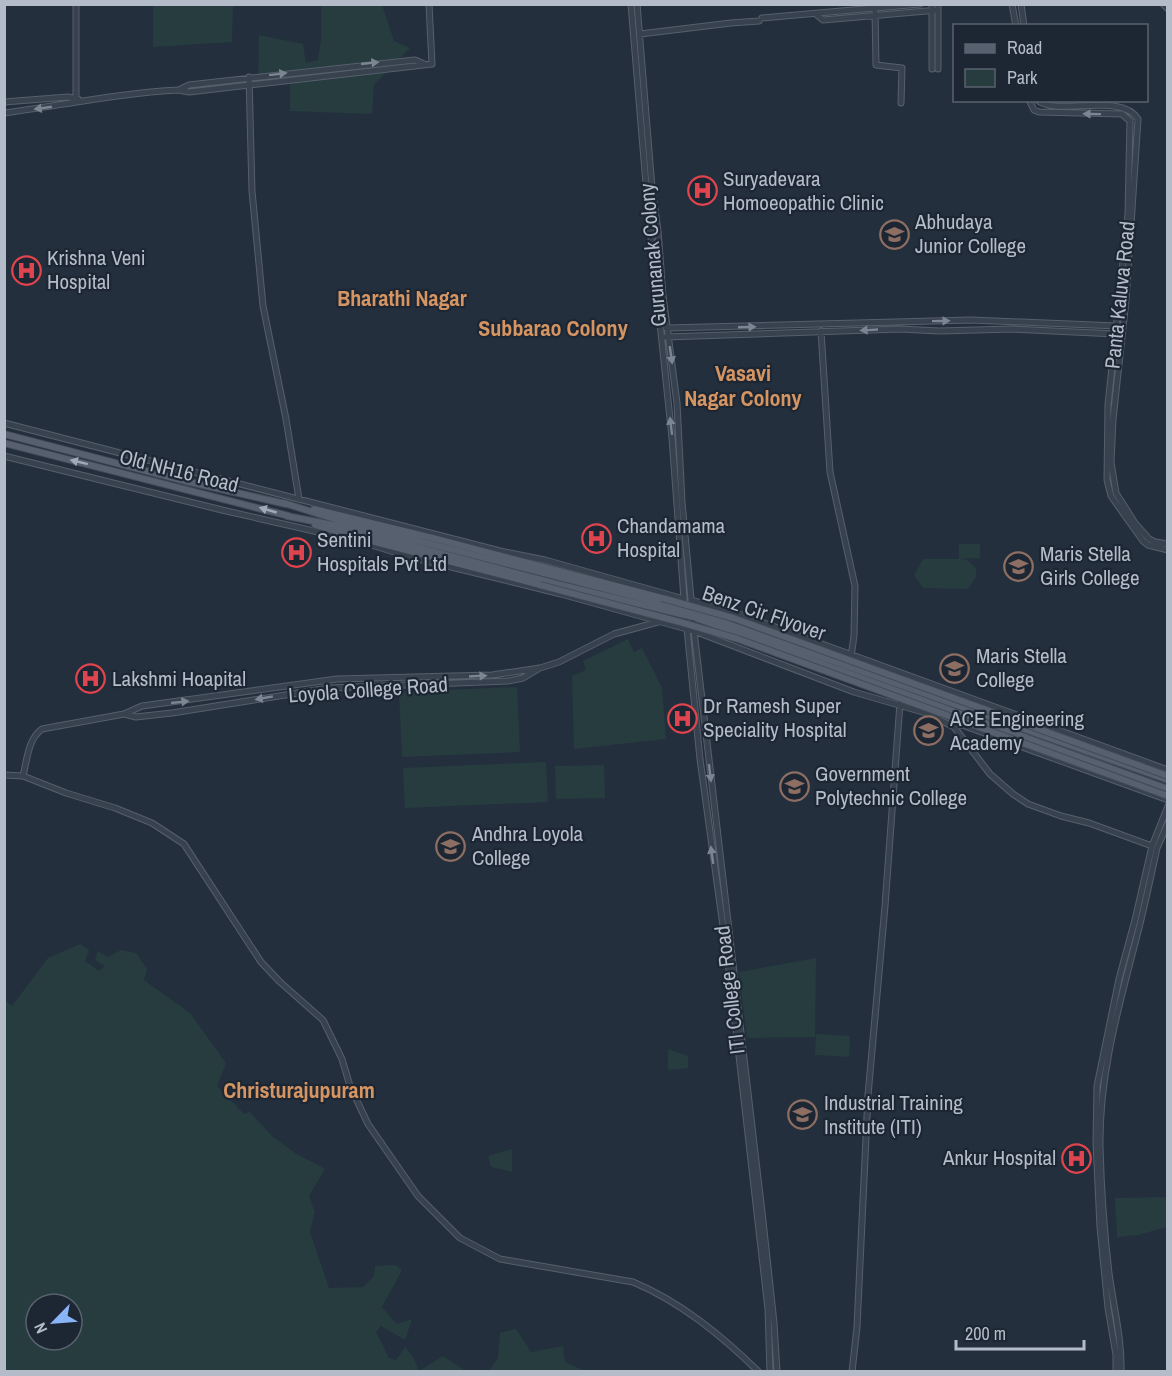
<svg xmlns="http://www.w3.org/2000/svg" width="1172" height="1376" font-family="'Archivo Narrow',sans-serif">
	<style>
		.medical { fill: #32303f }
		.green { fill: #263c3f; fill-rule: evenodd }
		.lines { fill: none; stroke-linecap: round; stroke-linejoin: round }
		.tertiary-casing { stroke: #565f6c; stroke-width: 7 }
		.primary-casing { stroke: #414a57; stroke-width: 8 }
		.tertiary { stroke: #38414e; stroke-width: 5 }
		.primary { stroke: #56606e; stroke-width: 6 }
		.primary-bridge-casing { stroke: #414a57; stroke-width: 8; stroke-linecap: butt }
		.primary-bridge { stroke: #56606e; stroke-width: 6 }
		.oneway { fill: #7c8592 }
		.oneway2 { fill: #a1aab7 }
		.labels { text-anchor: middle; stroke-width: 4.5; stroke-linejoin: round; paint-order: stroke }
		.poi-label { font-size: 21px; fill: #b4bcc9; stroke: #1d2633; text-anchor: start }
		.street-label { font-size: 21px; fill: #b4bcc9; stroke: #1d2633 }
		.neighbourhood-label { font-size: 22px; font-weight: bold; fill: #d59563; stroke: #1d2633 }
	</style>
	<rect width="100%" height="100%" fill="#242f3e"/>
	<path class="medical" d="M1066,1148H1088L1089,1167L1066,1168Z"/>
	<path class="green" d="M153,5H233L232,42L153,47Z
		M321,5H382L394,41L410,48L374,85L372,114L290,111V84L258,86L259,35L303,44L306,63L318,60L321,39Z
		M959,544H980V558L960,559L967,560L976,568V577L968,589L923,588L914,575L923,559H959Z
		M628,639L634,652L642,648L662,688L666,739L574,749L572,676L586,670L583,661Z
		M517,687L520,752L402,757L399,692Z
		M546,762L548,802L405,808L403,768Z
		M604,765L605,798L556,799L555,766Z
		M80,944L89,950L85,961L99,971L105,966L95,960L98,951L108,957L121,950L136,953L147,969L144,980L190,1013L226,1063L217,1086L244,1114L250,1112L272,1136L295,1153L325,1169L309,1196L315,1212L310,1232L329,1288L363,1287L374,1276L375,1266L395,1265L402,1270L382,1307L397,1324L412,1319L405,1340L381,1326L376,1332L389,1358L396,1360L405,1347L413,1357L419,1371L443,1356L466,1371H5V1000L12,1006L48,958ZM36,1304H72V1340H36Z
		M816,958L815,1037L747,1038L739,972Z
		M816,1034L850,1036L849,1057L815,1055Z
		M668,1049L688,1056V1068L668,1070Z
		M512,1149V1172L491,1167L488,1156Z
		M1167,1197V1227L1138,1235L1117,1237L1115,1198Z
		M516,1329L531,1352L563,1346L565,1362L585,1371H489L498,1358L500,1333Z"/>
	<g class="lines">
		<defs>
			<path id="tertiary" d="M631,4L648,208L672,438L684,599L700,759L730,977L768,1309L770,1372
				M637,4L652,188L658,231L663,296L677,403L682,502L694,631L763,1221L774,1323L777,1372
				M932,4V69
				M1012,4L1016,26
				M1021,4L1024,26
				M1163,4L1168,9
				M875,11L876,65L902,68L901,103
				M817,15L823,20L938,10
				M762,18L920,4
				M640,34L731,23L759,21
				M938,69V4
				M249,77L252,191L263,306L286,419L299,499
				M179,90L189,85L415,60L424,64
				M76,98V4
				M1029,100L1034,110L1039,112L1122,114L1130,121L1128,214L1108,405L1107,480L1111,496L1143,541L1148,545L1168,550
				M1037,100C1056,117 1120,91 1138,119L1126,300L1113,419L1111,462L1116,493L1135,523L1149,539L1155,542L1168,544
				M4,102L68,97L78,99
				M4,113C63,105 120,93 179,90L189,92L432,64L429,4
				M666,328L971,320L1117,326
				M821,331L830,472L855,586L854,636L851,657
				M665,337L900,329L939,331L1013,329L1116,334
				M4,423L500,551L545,560L684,599
				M4,456L222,510L362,542L410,557L561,594L694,631L854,692L926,713L954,727L990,774L1013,794L1028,804L1061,816L1089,823L1152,846
				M156,474C166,469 176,474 186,470
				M691,600L742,615L1168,770
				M124,714L136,717L172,713L329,688L508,681L523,678L538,669
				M954,727L962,725L1168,800
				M4,775L23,776L66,793L115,808L152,823L184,844L261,962L280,982L323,1020L342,1059L350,1086L368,1124L418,1196L460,1238L500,1259L633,1282C681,1302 722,1336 759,1372
				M23,776C27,760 28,739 42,729L124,714L142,706L337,679L492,675L540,668L559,662L614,634L658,622
				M852,1372L857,1327L868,1095L885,906L900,703
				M1116,1372V1355L1108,1308L1100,1227L1096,1142L1097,1086L1119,979L1135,920L1152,846L1168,806
				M1121,1372C1122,1338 1113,1305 1109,1273C1104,1231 1101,1188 1100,1146C1099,1072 1120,1002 1138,932C1145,904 1151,876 1157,848L1168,823"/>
			<path id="primary" d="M4,434L185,481L286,504
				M4,443L289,516
				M284,503L341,521L692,611L1168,780
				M314,509L433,538L662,598
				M287,516L338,526L553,583L693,617L1168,789
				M315,525L344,534L540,585"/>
		</defs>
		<use href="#tertiary" class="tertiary-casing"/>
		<use href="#primary" class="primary-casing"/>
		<use href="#tertiary" class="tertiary"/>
		<use href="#primary" class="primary"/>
		<defs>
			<path id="primary-bridge" d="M540,585L680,622L738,639L1168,796
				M662,598L733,618L1168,776"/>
		</defs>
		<use href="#primary-bridge" class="primary-bridge-casing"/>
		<use href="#primary-bridge" class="primary-bridge"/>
	</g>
	<defs><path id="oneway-solid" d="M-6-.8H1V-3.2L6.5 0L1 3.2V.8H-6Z" transform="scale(1.5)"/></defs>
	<g class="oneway">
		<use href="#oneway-solid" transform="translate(370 63) rotate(-6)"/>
		<use href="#oneway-solid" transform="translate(278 74) rotate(-7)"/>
		<use href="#oneway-solid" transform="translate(43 108) rotate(172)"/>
		<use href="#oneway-solid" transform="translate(1092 114) rotate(-179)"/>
		<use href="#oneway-solid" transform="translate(941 321) rotate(-1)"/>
		<use href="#oneway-solid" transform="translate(747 327) rotate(-2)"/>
		<use href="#oneway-solid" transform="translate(869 330) rotate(177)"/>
		<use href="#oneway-solid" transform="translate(671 355) rotate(82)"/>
		<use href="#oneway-solid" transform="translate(671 426) rotate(-97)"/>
		<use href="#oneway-solid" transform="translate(478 676) rotate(-3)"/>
		<use href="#oneway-solid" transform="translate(264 698) rotate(170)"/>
		<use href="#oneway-solid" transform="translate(180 702) rotate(-6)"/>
		<use href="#oneway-solid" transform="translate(710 773) rotate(83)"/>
		<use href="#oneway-solid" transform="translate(712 855) rotate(-98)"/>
	</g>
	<g class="oneway2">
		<use href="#oneway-solid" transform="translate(79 462) rotate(-166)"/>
		<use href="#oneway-solid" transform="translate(268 510) rotate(-164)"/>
	</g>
	<defs>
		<symbol id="hospital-ring" viewBox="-11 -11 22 22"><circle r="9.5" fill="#1d2633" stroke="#e0444e" stroke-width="1.5"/><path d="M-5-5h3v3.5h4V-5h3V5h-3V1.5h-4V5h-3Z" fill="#e0444e"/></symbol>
		<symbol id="university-ring" viewBox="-11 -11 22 22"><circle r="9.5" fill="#1d2633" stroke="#8d6e63" stroke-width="1.5"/><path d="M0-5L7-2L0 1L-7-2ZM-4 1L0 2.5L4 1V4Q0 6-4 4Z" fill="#8d6e63"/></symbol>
	</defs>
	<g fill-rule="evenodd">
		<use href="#hospital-ring" x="686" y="174" width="33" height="33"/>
		<use href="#university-ring" x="878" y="218" width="33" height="33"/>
		<use href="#hospital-ring" x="10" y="254" width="33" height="33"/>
		<use href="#hospital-ring" x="580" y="522" width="33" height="33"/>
		<use href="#hospital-ring" x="280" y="536" width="33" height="33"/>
		<use href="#university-ring" x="1002" y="550" width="33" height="33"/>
		<use href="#university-ring" x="938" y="652" width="33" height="33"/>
		<use href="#hospital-ring" x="74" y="662" width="33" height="33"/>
		<use href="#hospital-ring" x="666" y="702" width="33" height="33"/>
		<use href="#university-ring" x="912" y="714" width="33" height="33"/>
		<use href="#university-ring" x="778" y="770" width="33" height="33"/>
		<use href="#university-ring" x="434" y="830" width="33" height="33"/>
		<use href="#university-ring" x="786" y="1098" width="33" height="33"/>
		<use href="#hospital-ring" x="1060" y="1142" width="33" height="33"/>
	</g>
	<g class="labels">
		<g class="poi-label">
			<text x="723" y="186">Suryadevara<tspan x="723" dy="24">Homoeopathic Clinic</tspan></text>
			<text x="915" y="229">Abhudaya<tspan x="915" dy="24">Junior College</tspan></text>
			<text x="47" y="265">Krishna Veni<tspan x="47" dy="24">Hospital</tspan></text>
			<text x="617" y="533">Chandamama<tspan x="617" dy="24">Hospital</tspan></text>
			<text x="317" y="547">Sentini<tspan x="317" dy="24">Hospitals Pvt Ltd</tspan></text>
			<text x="1040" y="561">Maris Stella<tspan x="1040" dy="24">Girls College</tspan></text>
			<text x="976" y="663">Maris Stella<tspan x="976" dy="24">College</tspan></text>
			<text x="112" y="686">Lakshmi Hoapital</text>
			<text x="703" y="713">Dr Ramesh Super<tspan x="703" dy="24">Speciality Hospital</tspan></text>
			<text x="950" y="726">ACE Engineering<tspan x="950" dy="24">Academy</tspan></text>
			<text x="815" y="781">Government<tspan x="815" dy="24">Polytechnic College</tspan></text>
			<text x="472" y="841">Andhra Loyola<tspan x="472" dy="24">College</tspan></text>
			<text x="824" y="1110">Industrial Training<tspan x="824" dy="24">Institute (ITI)</tspan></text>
			<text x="1056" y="1165" text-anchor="end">Ankur Hospital</text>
		</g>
		<g class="street-label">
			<text transform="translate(653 255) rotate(-95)" y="7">Gurunanak Colony</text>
			<text transform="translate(1120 295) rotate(-84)" y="7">Panta Kaluva Road</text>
			<text transform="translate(179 471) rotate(14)" y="7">Old NH16 Road</text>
			<text transform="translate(764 613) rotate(19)" y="7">Benz Cir Flyover</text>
			<text transform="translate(368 690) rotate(-4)" y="7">Loyola College Road</text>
			<text transform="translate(730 990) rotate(-97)" y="7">ITI College Road</text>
		</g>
		<g class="neighbourhood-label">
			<text x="402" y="306">Bharathi Nagar</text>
			<text x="553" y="336">Subbarao Colony</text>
			<text x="743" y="381">Vasavi<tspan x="743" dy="25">Nagar Colony</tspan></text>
			<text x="299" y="1098">Christurajupuram</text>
		</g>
	</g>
	<rect width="1172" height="1376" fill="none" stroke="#b4bcc9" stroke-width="12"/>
	<rect x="953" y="24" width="195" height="78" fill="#1d2633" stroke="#59626f" stroke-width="1.5"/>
	<rect x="965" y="44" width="30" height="9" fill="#56606e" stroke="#59626f" stroke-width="1.5"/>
	<text x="1007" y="54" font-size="18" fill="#b4bcc9">Road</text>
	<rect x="965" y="69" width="30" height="18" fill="#263c3f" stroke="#59626f" stroke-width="1.5"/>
	<text x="1007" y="84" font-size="18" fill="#b4bcc9">Park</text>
	<g transform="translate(54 1322) rotate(245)"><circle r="28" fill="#1d2633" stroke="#59626f" stroke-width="1.5"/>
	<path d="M0-4.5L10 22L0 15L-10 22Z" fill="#8ab4f8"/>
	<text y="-9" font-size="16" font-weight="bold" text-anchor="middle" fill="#b4bcc9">N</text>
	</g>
	<path d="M956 1340v9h128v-9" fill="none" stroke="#b4bcc9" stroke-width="3"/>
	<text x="965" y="1340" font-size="18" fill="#b4bcc9" stroke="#1d2633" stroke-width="4.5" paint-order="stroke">200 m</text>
</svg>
